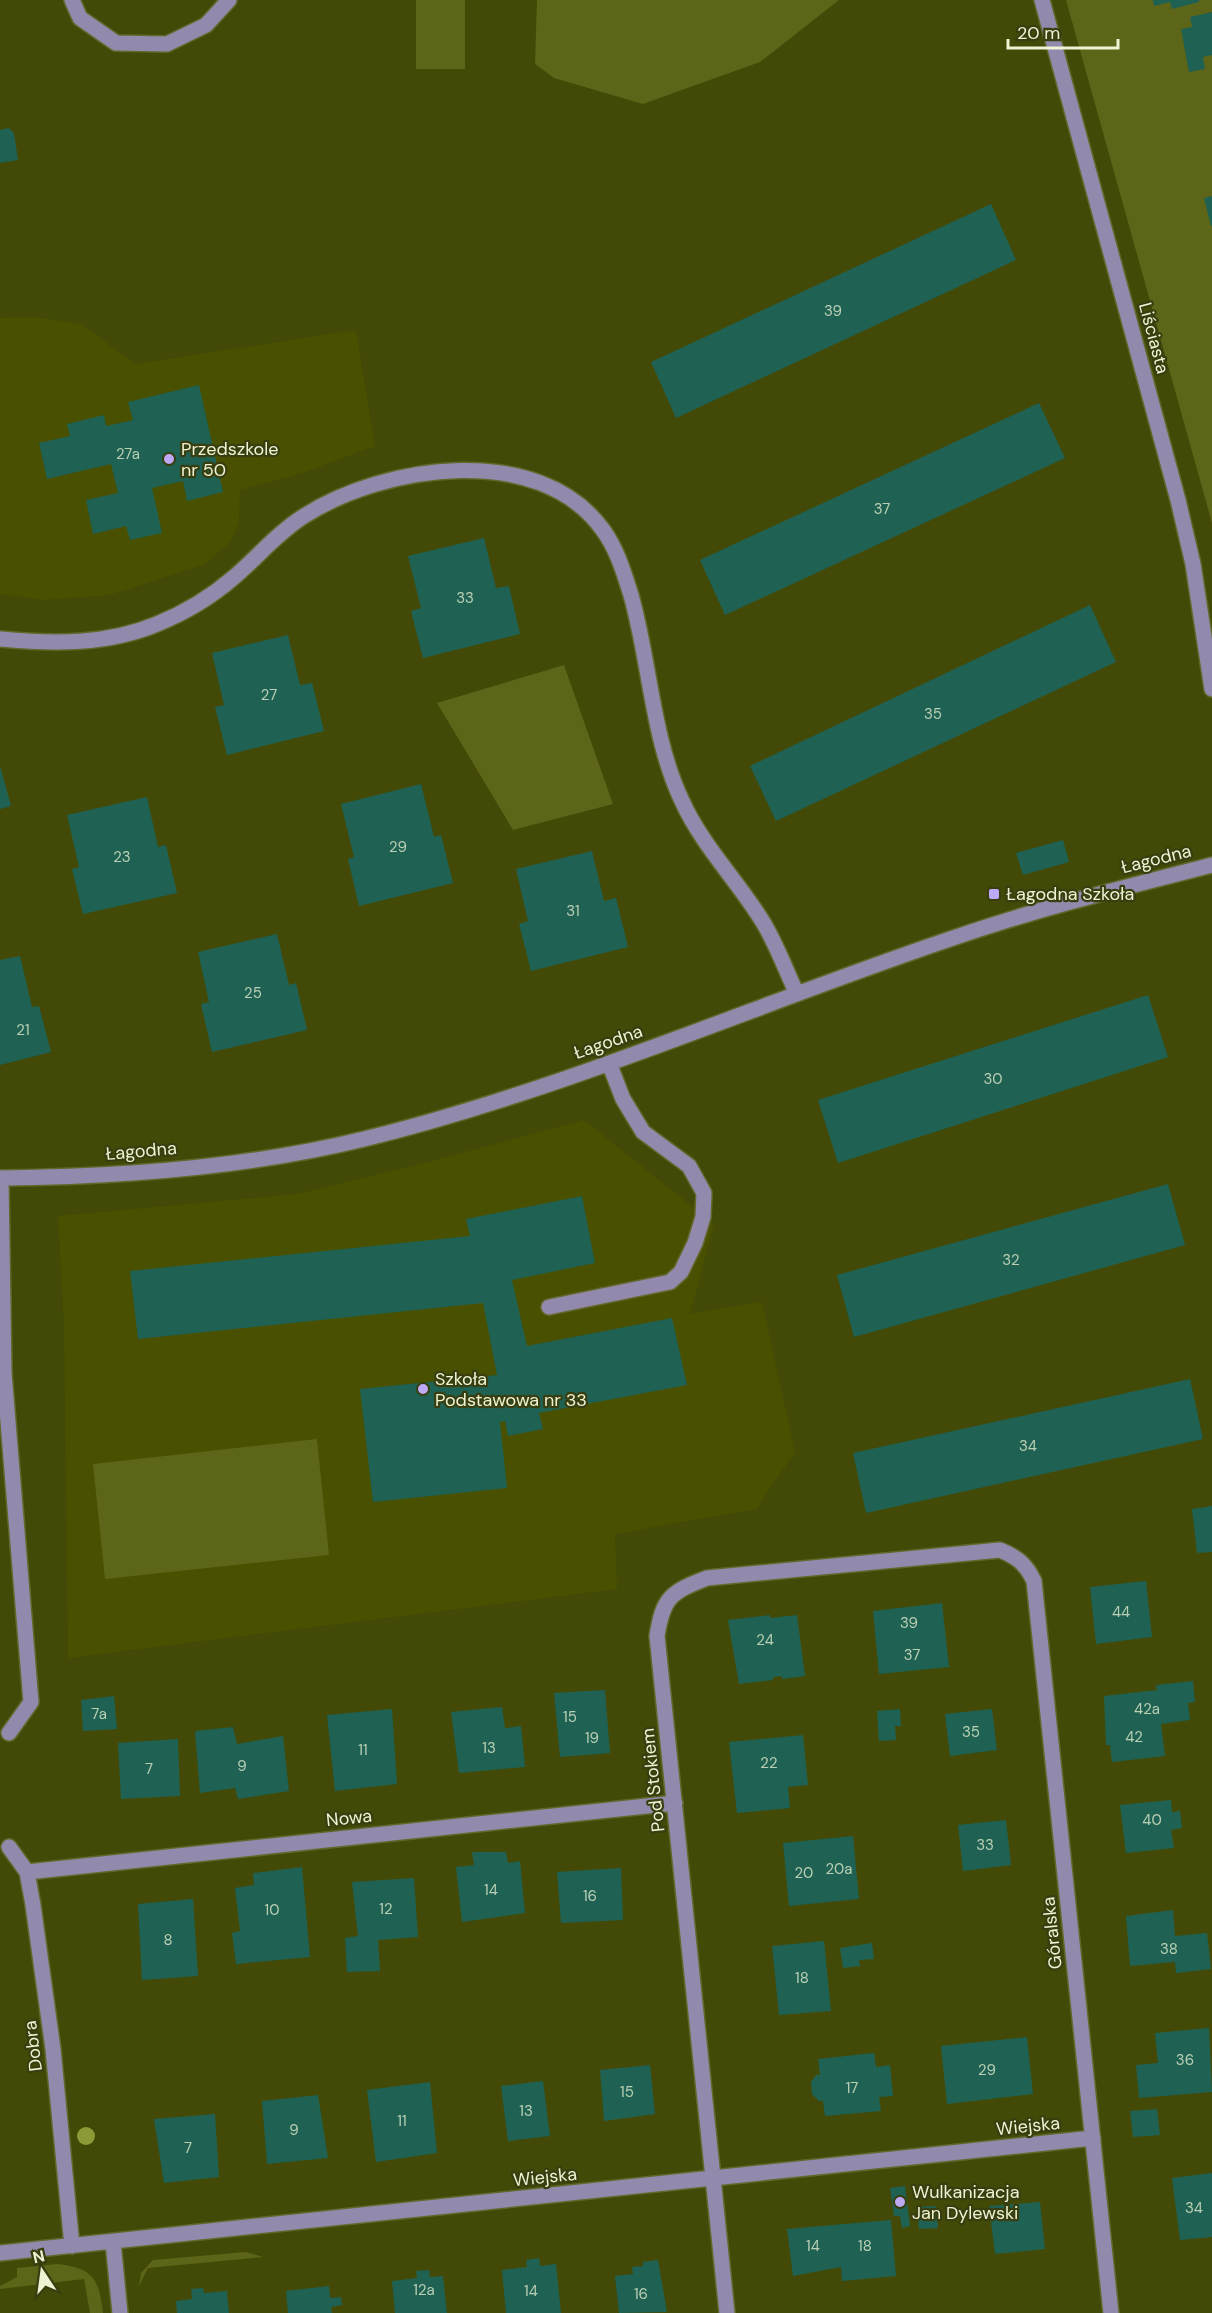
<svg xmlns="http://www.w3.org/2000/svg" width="1212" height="2313" font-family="'DM Sans',sans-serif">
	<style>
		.built { fill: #495000 }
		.green { fill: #5d6518 }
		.building { fill: #1f6254 }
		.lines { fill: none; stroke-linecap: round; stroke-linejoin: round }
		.minor-casing { stroke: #62682c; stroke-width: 18 }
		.minor { stroke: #9289ad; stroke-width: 15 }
		.tree { fill: #8d9a37 }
		.poi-dot { fill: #bda9f5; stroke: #383e0f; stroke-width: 2 }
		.labels { text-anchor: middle; stroke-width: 4.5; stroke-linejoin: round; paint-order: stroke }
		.number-label { font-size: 15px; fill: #bacfb3 }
		.street-label { font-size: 18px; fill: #edf3d3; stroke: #383e0f }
		.poi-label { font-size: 18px; fill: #edf3d3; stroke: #383e0f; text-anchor: start }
	</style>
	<rect width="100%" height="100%" fill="#434a07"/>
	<path class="built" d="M36,317L81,324L135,364L356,330L375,446L302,473L240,490L239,523L230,543L203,565L109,595L44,600L0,594V318Z
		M584,1120L714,1224L690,1314L762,1302L795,1452L756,1509L615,1534L617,1589L68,1658L64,1327L58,1216L297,1194L421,1164Z"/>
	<path class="green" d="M416,0H465V69H416Z
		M537,0H839L760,62L643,104L554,78L535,64Z
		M1066,0H1212V523Z
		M564,665L613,804L513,830L437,703Z
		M317,1439L329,1555L105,1579L93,1464Z
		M246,2252L263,2257L148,2268L139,2286L141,2273L153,2260Z
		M57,2264C93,2268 99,2278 103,2313H90L84,2279L0,2289V2286L17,2277V2268Z"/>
	<path class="building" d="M1153,0H1199V2L1172,9L1170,2L1154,6Z
		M1212,12V55L1203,57L1205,69L1189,72L1181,29L1192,27L1190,17Z
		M9,128L14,133L18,160L0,163V130Z
		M1212,196V226H1211L1204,198Z
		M991,204L1016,260L676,418L651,362Z
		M199,385L223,492L187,501L183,481L152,488L162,533L130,540L126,526L93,534L86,500L118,493L111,464L47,479L39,443L70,436L67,424L104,415L106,426L133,420L128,402Z
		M1039,403L1065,458L725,615L700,560Z
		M484,538L496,588L509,586L520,634L423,658L411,611L421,608L408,556Z
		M1090,605L1116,662L776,821L750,766Z
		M288,635L300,685L312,683L324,731L227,755L215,707L224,705L212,653Z
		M0,766L11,806L0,809Z
		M421,784L434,837L441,835L453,883L359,906L348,859L354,857L341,804Z
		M147,797L158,847L166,845L177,893L83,914L72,869L79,867L67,815Z
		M1063,840L1069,862L1023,875L1016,853Z
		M592,851L604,901L616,898L628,947L531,971L519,924L528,921L516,869Z
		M277,934L289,985L296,983L307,1030L212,1052L201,1004L209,1002L198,952Z
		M20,956L32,1007L39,1006L51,1052L0,1065V960Z
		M1148,995L1168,1057L838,1163L818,1100Z
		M1168,1184L1185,1245L854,1337L837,1275Z
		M582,1196L595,1263L512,1280L527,1346L672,1318L687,1385L539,1413L543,1429L508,1436L505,1421L500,1422L507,1488L373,1502L360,1389L497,1375L483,1303L138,1339L130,1271L470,1236L466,1219Z
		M1190,1379L1203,1439L866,1513L853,1453Z
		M1212,1506V1552L1197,1553L1192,1509Z
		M1146,1581L1152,1637L1096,1644L1090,1587Z
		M942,1603L949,1667L879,1674L873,1611Z
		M770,1615V1618L797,1615L805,1676L782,1679V1676L773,1677V1680L739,1684L728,1620Z
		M1193,1681L1195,1702L1188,1703L1190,1720L1161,1724L1165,1756L1112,1762L1110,1745H1106L1104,1696L1157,1690L1156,1685Z
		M605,1690L610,1753L560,1757L554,1693Z
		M114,1696L117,1729L83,1731L81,1700Z
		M502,1707L505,1728L521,1726L525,1767L459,1773L451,1712Z
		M392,1709L397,1784L335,1791L327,1715Z
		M900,1709L901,1726H895L896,1740L879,1741L877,1711Z
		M992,1709L997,1750L950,1756L945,1714Z
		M233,1727L237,1744L283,1736L289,1791L238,1799L235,1788L200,1793L195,1731Z
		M803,1735L808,1785L788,1787L790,1808L737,1813L729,1742Z
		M178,1739L180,1796L121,1799L118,1743Z
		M1171,1800L1172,1812L1180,1811L1182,1828L1171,1830L1174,1848L1126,1853L1120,1805Z
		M1006,1820L1011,1865L963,1871L958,1825Z
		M853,1836L859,1899L789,1906L783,1843Z
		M472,1852H506L508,1863L520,1861L525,1913L462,1922L456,1867L474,1865Z
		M302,1867L310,1957L236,1964L232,1933L240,1931L235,1888L254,1885L253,1873Z
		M621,1868L623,1920L561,1923L557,1872Z
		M414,1878L418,1937L378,1940L380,1971L347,1972L345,1938L358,1936L352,1882Z
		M193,1899L198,1976L142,1980L138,1904Z
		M1173,1910L1175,1936L1207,1933L1211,1969L1176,1973L1175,1962L1130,1966L1126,1916Z
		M824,1941L831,2011L779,2015L772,1946Z
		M872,1943L874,1959L859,1960L860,1966L843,1968L840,1948Z
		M1209,2028L1212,2092L1139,2098L1136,2065L1158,2063L1155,2033Z
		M1027,2037L1033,2094L947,2104L941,2046Z
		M874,2053L876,2067L890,2065L893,2096L879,2097L881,2111L825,2116L823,2101H819L812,2094L811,2082L816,2075H820L818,2059Z
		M650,2065L655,2114L604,2121L600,2070Z
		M543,2081L550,2136L508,2141L501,2086Z
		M430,2082L437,2153L376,2162L367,2090Z
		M318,2095L328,2158L267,2164L262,2101Z
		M1157,2109L1160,2135L1133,2137L1130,2111Z
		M215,2114L219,2177L164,2183L154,2119Z
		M1212,2173V2237L1180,2240L1172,2178Z
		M905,2186L910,2226L902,2228L900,2216H894L890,2188Z
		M1040,2202L1045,2249L995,2254L989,2206Z
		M936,2206L938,2228L919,2229L917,2207Z
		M891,2220L896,2276L842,2281L841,2267L793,2276L787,2229Z
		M539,2258L540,2266L556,2264L561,2313H506L502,2270L527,2267L526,2260Z
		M658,2260L667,2312L619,2313L615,2276L633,2274L632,2267L643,2266V2262Z
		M429,2270L430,2277L443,2276L447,2313H395L392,2281L417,2278L416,2271Z
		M329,2286L330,2298L341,2297L342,2305L331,2307L332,2313H288L286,2291Z
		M203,2288L204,2293L227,2291L229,2313H177L176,2301L192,2299L191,2289Z"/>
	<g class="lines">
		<defs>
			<path id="minor" d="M72,0L80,18L116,43L167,44L206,25L229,0
				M1042,0L1178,500L1193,564L1212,689
				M0,639C53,644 107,645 157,624C184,613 211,597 233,578C257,558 277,533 304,516C384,465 539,441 603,530C617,549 624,573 631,595C650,662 652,738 682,801C702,845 736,879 761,919C776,942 785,969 797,994
				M0,1178C121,1177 246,1168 364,1139C567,1089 759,1003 956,937C1040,908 1126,887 1212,865
				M1,1178L4,1373L31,1702L9,1733
				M549,1307L670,1282L681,1272L695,1243L703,1217L704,1193L689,1166L643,1132L623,1099L609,1063
				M9,1847L27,1872L33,1905L53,2049L72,2246
				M27,1872L675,1803
				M113,2242L120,2313
				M0,2253L1093,2138
				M727,2313L657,1636C663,1597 671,1592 707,1578L1000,1550C1017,1557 1026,1564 1034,1581L1111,2313"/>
		</defs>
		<use href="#minor" class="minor-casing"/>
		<use href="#minor" class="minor"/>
	</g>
	<circle class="tree" cx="86" cy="2136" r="9"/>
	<g class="poi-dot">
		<circle cx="169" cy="459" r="6"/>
		<rect x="988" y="888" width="12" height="12" rx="3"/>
		<circle cx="423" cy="1389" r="6"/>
		<circle cx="900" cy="2202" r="6"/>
	</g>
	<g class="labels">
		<g class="number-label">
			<text x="833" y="316">39</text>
			<text x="128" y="459">27a</text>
			<text x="882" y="514">37</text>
			<text x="465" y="603">33</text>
			<text x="269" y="700">27</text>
			<text x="933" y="719">35</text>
			<text x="398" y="852">29</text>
			<text x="122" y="862">23</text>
			<text x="573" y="916">31</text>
			<text x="253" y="998">25</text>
			<text x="23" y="1035">21</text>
			<text x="993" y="1084">30</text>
			<text x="1011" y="1265">32</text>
			<text x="1028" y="1451">34</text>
			<text x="1121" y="1617">44</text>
			<text x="909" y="1628">39</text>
			<text x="765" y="1645">24</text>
			<text x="912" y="1660">37</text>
			<text x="1147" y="1714">42a</text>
			<text x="99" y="1719">7a</text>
			<text x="570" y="1722">15</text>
			<text x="971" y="1737">35</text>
			<text x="1134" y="1742">42</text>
			<text x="592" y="1743">19</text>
			<text x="489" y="1753">13</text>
			<text x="363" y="1755">11</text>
			<text x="769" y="1768">22</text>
			<text x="242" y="1771">9</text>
			<text x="149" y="1774">7</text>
			<text x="1152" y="1825">40</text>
			<text x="985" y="1850">33</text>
			<text x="839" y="1874">20a</text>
			<text x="804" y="1878">20</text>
			<text x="491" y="1895">14</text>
			<text x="590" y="1901">16</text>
			<text x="386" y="1914">12</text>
			<text x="272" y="1915">10</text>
			<text x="168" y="1945">8</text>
			<text x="1169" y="1954">38</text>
			<text x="802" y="1983">18</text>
			<text x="1185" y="2065">36</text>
			<text x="987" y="2075">29</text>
			<text x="852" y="2093">17</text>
			<text x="627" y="2097">15</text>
			<text x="526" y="2116">13</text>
			<text x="402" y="2126">11</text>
			<text x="294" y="2135">9</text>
			<text x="188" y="2153">7</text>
			<text x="1194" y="2213">34</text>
			<text x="813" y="2251">14</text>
			<text x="865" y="2251">18</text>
			<text x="424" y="2295">12a</text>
			<text x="531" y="2296">14</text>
			<text x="641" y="2299">16</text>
		</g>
		<g class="street-label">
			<text transform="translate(1154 338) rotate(75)" y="6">Liściasta</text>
			<text transform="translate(1156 859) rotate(-14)" y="6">Łagodna</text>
			<text transform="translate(608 1042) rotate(-19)" y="6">Łagodna</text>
			<text transform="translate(141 1151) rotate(-5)" y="6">Łagodna</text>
			<text transform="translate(653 1780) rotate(-96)" y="6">Pod Stokiem</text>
			<text transform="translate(349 1818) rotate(-6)" y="6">Nowa</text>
			<text transform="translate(1052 1933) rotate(-96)" y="6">Góralska</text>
			<text transform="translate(33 2046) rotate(-97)" y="6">Dobra</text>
			<text transform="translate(1028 2126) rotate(-6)" y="6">Wiejska</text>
			<text transform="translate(545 2177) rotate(-6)" y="6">Wiejska</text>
		</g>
		<g class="poi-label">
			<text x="181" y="455">Przedszkole<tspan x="181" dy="21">nr 50</tspan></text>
			<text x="1006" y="900">Łagodna Szkoła</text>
			<text x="435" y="1385">Szkoła<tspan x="435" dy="21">Podstawowa nr 33</tspan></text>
			<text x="912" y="2198">Wulkanizacja<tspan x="912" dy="21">Jan Dylewski</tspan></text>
		</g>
	</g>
	<g transform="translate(42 2271) rotate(347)" stroke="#383e0f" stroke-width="4.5" paint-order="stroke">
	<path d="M0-4.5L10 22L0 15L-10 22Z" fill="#edf3d3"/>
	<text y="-9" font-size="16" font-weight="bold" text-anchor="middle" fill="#edf3d3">N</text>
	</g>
	<path d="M1008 39v9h110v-9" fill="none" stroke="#edf3d3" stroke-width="3"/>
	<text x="1017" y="39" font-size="18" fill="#edf3d3" stroke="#383e0f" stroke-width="4.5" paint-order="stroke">20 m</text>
</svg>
